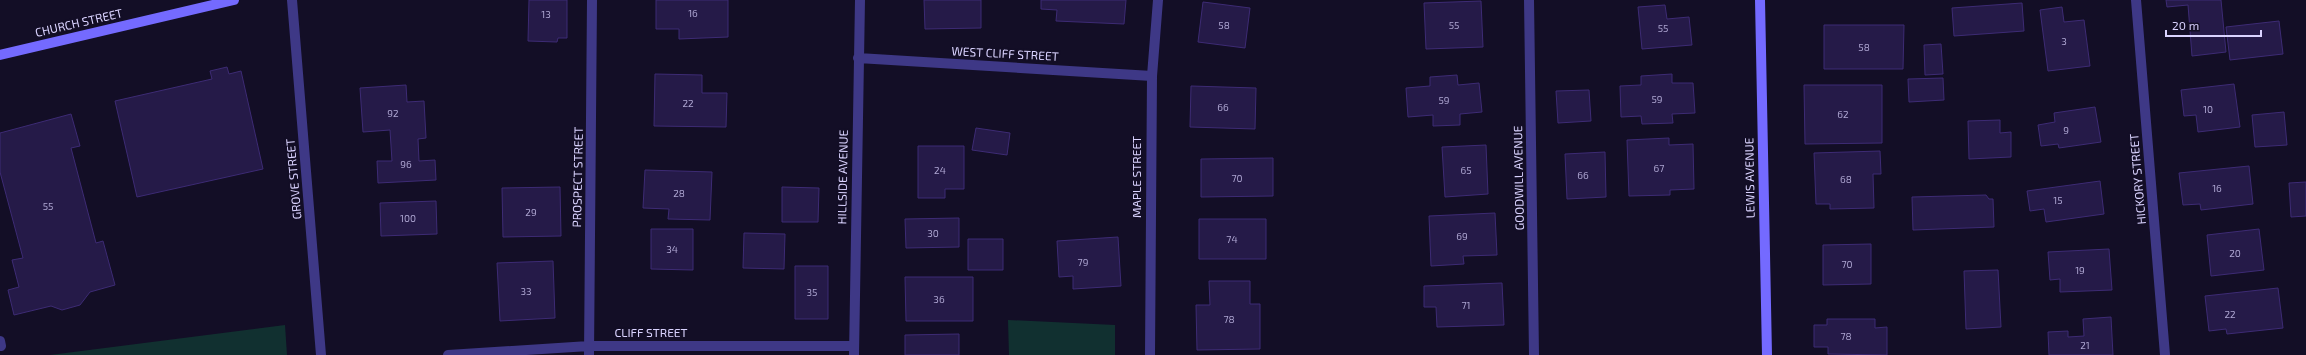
<svg xmlns="http://www.w3.org/2000/svg" width="2306" height="355" font-family="'Exo 2',sans-serif">
	<style>
		.green { fill: #113030 }
		.building { fill: #251a48; stroke: #3d2b74 }
		.lines { fill: none; stroke-linecap: round; stroke-linejoin: round }
		.street { stroke: #3e3886; stroke-width: 10 }
		.secondary { stroke: #746aff; stroke-width: 10 }
		.labels { text-anchor: middle; stroke-width: 4; stroke-linejoin: round; paint-order: stroke }
		.number-label { font-size: 10px; fill: #ada5d1 }
		.street-label { font-size: 12px; fill: #dad3ff; stroke: #130e26 }
	</style>
	<rect width="100%" height="100%" fill="#130e26"/>
	<path class="green" d="M1008,320L1115,325V355H1009Z
		M285,325L287,355H50Z"/>
	<path class="building" d="M529,0H567V38H558L557,42L528,41Z
		M656,0H728V37L679,39V29H656Z
		M924,0H981V28L925,29Z
		M1041,0H1126L1124,24L1056,21L1057,10L1041,9Z
		M2166,0H2221L2226,52L2192,56L2188,5L2167,7Z
		M1481,1L1483,47L1426,49L1424,3Z
		M1203,2L1250,8L1245,48L1198,42Z
		M2022,3L2024,31L1954,36L1952,8Z
		M1665,5L1667,19L1689,17L1692,45L1642,49L1638,7Z
		M2062,7L2064,22L2084,20L2090,66L2048,71L2040,10Z
		M2279,21L2283,54L2230,60L2226,27Z
		M1824,25H1904L1903,69H1824Z
		M1941,44L1943,74L1925,75L1924,45Z
		M227,67L229,74L241,71L263,169L137,197L115,101L212,79L210,71Z
		M655,74L702,75V93H727L726,127L654,126Z
		M1672,74V83H1693L1695,113L1672,114L1673,123L1642,124L1641,116L1621,117L1620,86L1641,85V76Z
		M1457,75L1458,85L1479,83L1482,112L1460,114V125L1433,126V115L1408,117L1406,88L1430,86V77Z
		M1943,78L1944,100L1909,102L1908,79Z
		M2234,84L2240,127L2198,132L2196,115L2184,116L2181,90Z
		M406,85L407,102L424,101L426,138L418,139L419,161L435,160L436,180L378,183L377,161H392L390,130L363,132L360,88Z
		M1804,85H1882V143L1805,144Z
		M1191,86L1256,88L1255,129L1190,127Z
		M1589,90L1591,121L1558,123L1556,91Z
		M2095,107L2101,142L2059,148L2058,144L2041,146L2038,125L2055,122L2054,113Z
		M2284,112L2287,145L2255,147L2252,115Z
		M71,114L80,146L71,148L96,243L103,241L115,285L90,292L80,305L62,310L51,306L14,315L8,290L19,287L12,260L23,258L0,172V133Z
		M2000,120V133L2011,132V157L1969,159L1968,121Z
		M976,128L1010,133L1007,155L972,150Z
		M1669,138V145L1693,144L1694,189L1670,190V195L1629,196L1627,140Z
		M1486,145L1488,194L1445,197L1442,147Z
		M918,146H964V189H945V198H918Z
		M1880,151L1881,174H1873L1874,208L1830,209V204H1816L1814,153Z
		M1605,152L1606,197L1567,199L1565,154Z
		M1273,158V196L1201,197V159Z
		M2249,166L2253,204L2201,210L2200,204L2183,205L2179,173Z
		M645,170L712,172L710,220L668,219L669,209L643,208Z
		M2100,181L2104,214L2046,222L2044,209L2030,211L2027,191Z
		M2306,182V216L2291,217L2289,183Z
		M560,187L561,236L503,237L502,188Z
		M782,187L819,188L818,222H782Z
		M1986,195L1989,199H1993L1994,227L1913,230L1912,197Z
		M436,201L437,234L381,236L380,203Z
		M1495,213L1497,255L1463,256L1464,264L1431,266L1429,216Z
		M959,218V247L906,248L905,219Z
		M1199,219H1266V259H1199Z
		M651,229H693V270L651,269Z
		M2259,229L2264,270L2211,276L2207,235Z
		M744,233L785,234L784,269L743,268Z
		M1118,237L1121,286L1073,289V276L1059,277L1057,241Z
		M968,239H1003V270H968Z
		M1871,244V284L1823,285V245Z
		M2109,249L2112,290L2060,292V279L2050,280L2048,252Z
		M553,261L555,318L500,321L497,263Z
		M795,266H828V319H795Z
		M1998,270L2001,327L1966,329L1964,271Z
		M905,277H973V321H906Z
		M1209,281H1250V304H1260V349L1197,350L1196,305H1210Z
		M1502,283L1504,325L1437,327L1436,307H1424V286Z
		M2278,288L2283,328L2227,334L2226,329L2209,331L2205,296Z
		M2111,317L2113,355H2049L2048,332L2068,331V337L2084,336L2083,319Z
		M1827,319H1875V328L1887,327V355L1828,354V347H1814V325H1827Z
		M959,334V355H905V335Z"/>
	<g class="lines">
		<path class="street" d="M292,0L321,355
			M1529,0L1534,355
			M2136,0L2165,355
			M858,58L1152,76
			M0,341L1,346
			M448,355L589,346H854
			M589,355L592,0
			M854,355L860,0
			M1150,355L1152,76L1158,0"/>
		<path class="secondary" d="M1760,0L1767,355
			M0,55L234,0"/>
	</g>
	<g class="labels">
		<g class="number-label">
			<text x="693" y="17">16</text>
			<text x="546" y="18">13</text>
			<text x="1224" y="29">58</text>
			<text x="1454" y="29">55</text>
			<text x="1663" y="32">55</text>
			<text x="2064" y="45">3</text>
			<text x="1864" y="51">58</text>
			<text x="1657" y="103">59</text>
			<text x="1444" y="104">59</text>
			<text x="688" y="107">22</text>
			<text x="1223" y="111">66</text>
			<text x="2208" y="113">10</text>
			<text x="393" y="117">92</text>
			<text x="1843" y="118">62</text>
			<text x="2066" y="134">9</text>
			<text x="406" y="168">96</text>
			<text x="1659" y="172">67</text>
			<text x="940" y="174">24</text>
			<text x="1466" y="174">65</text>
			<text x="1583" y="179">66</text>
			<text x="1237" y="182">70</text>
			<text x="1846" y="183">68</text>
			<text x="2217" y="192">16</text>
			<text x="679" y="197">28</text>
			<text x="2058" y="204">15</text>
			<text x="48" y="210">55</text>
			<text x="531" y="216">29</text>
			<text x="408" y="222">100</text>
			<text x="933" y="237">30</text>
			<text x="1462" y="240">69</text>
			<text x="1232" y="243">74</text>
			<text x="672" y="253">34</text>
			<text x="2235" y="257">20</text>
			<text x="1083" y="266">79</text>
			<text x="1847" y="268">70</text>
			<text x="2080" y="274">19</text>
			<text x="526" y="295">33</text>
			<text x="812" y="296">35</text>
			<text x="939" y="303">36</text>
			<text x="1466" y="309">71</text>
			<text x="2230" y="318">22</text>
			<text x="1229" y="323">78</text>
			<text x="1846" y="340">78</text>
			<text x="2085" y="349">21</text>
		</g>
		<g class="street-label">
			<text transform="translate(79 23) rotate(-13)" y="4">CHURCH STREET</text>
			<text transform="translate(1005 54) rotate(3)" y="4">WEST CLIFF STREET</text>
			<text transform="translate(578 177) rotate(-89)" y="4">PROSPECT STREET</text>
			<text transform="translate(843 177) rotate(-89)" y="4">HILLSIDE AVENUE</text>
			<text transform="translate(1137 177) rotate(-90)" y="4">MAPLE STREET</text>
			<text transform="translate(1519 178) rotate(-91)" y="4">GOODWILL AVENUE</text>
			<text transform="translate(1750 178) rotate(-91)" y="4">LEWIS AVENUE</text>
			<text transform="translate(294 179) rotate(-95)" y="4">GROVE STREET</text>
			<text transform="translate(2138 179) rotate(-95)" y="4">HICKORY STREET</text>
			<text x="651" y="337">CLIFF STREET</text>
		</g>
	</g>
	<path d="M2166 30v6h95v-6" fill="none" stroke="#dad3ff" stroke-width="2"/>
	<text x="2172" y="30" font-size="12" fill="#dad3ff" stroke="#130e26" stroke-width="3" paint-order="stroke">20 m</text>
</svg>
